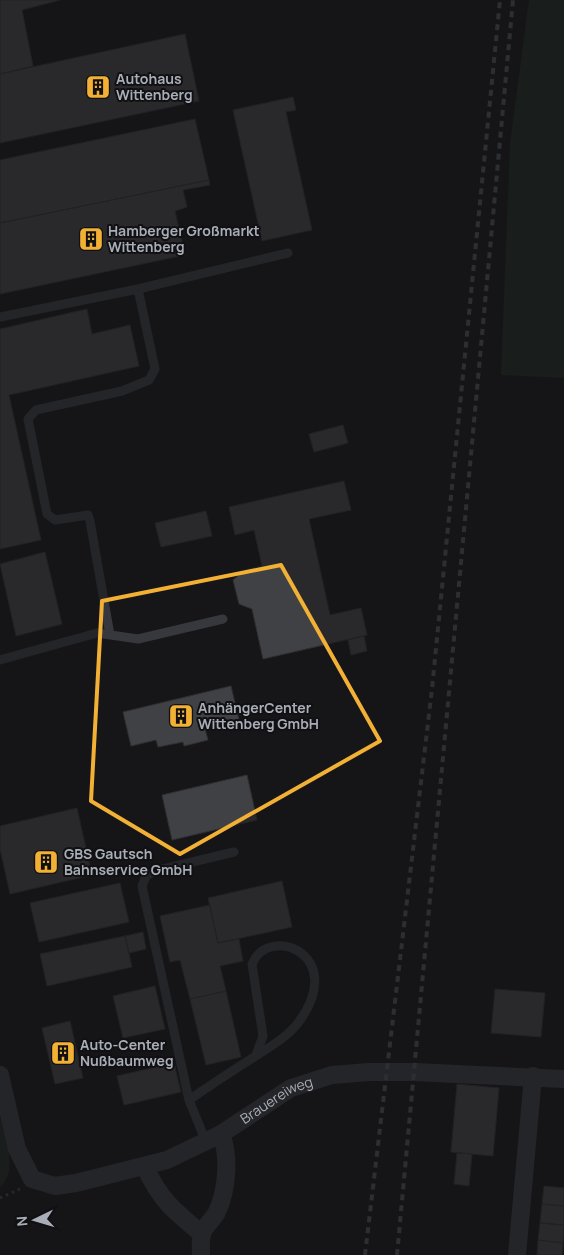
<svg xmlns="http://www.w3.org/2000/svg" width="564" height="1255" font-family="Manrope,sans-serif">
	<style>
		.green { fill: #1e261f }
		.building { fill: #404145; stroke: #303034 }
		.lines { fill: none; stroke-linecap: round; stroke-linejoin: round }
		.path { stroke: #3d3f44; stroke-width: 3; stroke-dasharray: 2.5 4; stroke-linecap: butt }
		.lane { stroke: #37383d; stroke-width: 9 }
		.street { stroke: #37383d; stroke-width: 18 }
		.rail { stroke: #4a4c52; stroke-width: 4; stroke-dasharray: 6 5; stroke-linecap: butt }
		.marked { fill: none; stroke: #f2b134; stroke-width: 4; stroke-linejoin: round }
		.labels { text-anchor: middle; stroke-width: 4; stroke-linejoin: round; paint-order: stroke }
		.poi-label { font-size: 14px; font-weight: bold; fill: #a8adb8; stroke: #111113; text-anchor: start }
		.street-label { font-size: 14px; fill: #a8adb8; stroke: #111113 }
	</style>
	<rect width="100%" height="100%" fill="#161618"/>
	<path class="green" d="M529,0H564V378L501,375L510,144Z
		M0,1117C5,1139 19,1169 0,1187Z"/>
	<path class="building" d="M0,0H60L22,10L33,66L0,74Z
		M185,34L199,101L0,143V74Z
		M293,97L296,110L286,112L312,230L262,241L233,110Z
		M195,119L209,180L0,223V160Z
		M209,180L210,185L183,190L187,207L175,211L185,255L0,294V223Z
		M87,309L92,334L130,325L139,366L9,395L41,540L0,549V329Z
		M343,425L348,443L314,452L309,434Z
		M344,481L351,510L309,519L330,615L361,608L367,635L263,659L252,609L239,604L233,580L245,570L262,566L254,530L235,535L229,507Z
		M206,511L212,536L161,547L155,523Z
		M45,552L62,624L16,636L0,564Z
		M364,636L367,651L351,655L348,640Z
		M231,686L239,720L205,729L208,740L184,746L183,742L158,747L156,740L131,746L123,712Z
		M247,775L257,820L172,840L162,795Z
		M77,808L92,875L10,894L0,849V826Z
		M282,881L292,927L218,943L208,898Z
		M120,883L129,922L39,942L30,903Z
		M210,905L218,943L239,939L243,961L220,966L226,991L190,999L180,960L170,962L160,916Z
		M143,932L146,949L129,953L125,936Z
		M125,936L132,967L47,986L40,954Z
		M155,986L165,1029L123,1038L113,996Z
		M495,989L545,993L541,1037L491,1033Z
		M226,991L241,1057L206,1065L190,999Z
		M70,1021L83,1078L55,1084L42,1028Z
		M174,1063L181,1092L124,1105L117,1076Z
		M457,1084L499,1088L493,1156L451,1152Z
		M457,1153L472,1154L469,1186L454,1184Z
		M544,1186L564,1188V1206L542,1204Z
		M542,1204L564,1206V1225L540,1223Z
		M540,1223L564,1225L563,1243L538,1240Z
		M538,1240L563,1243L562,1255H537Z"/>
	<g class="lines">
		<path class="path" d="M0,1198L20,1189"/>
		<path class="lane" d="M0,317L138,289L288,253
			M110,635L90,521L88,515L55,520L47,514L28,419L36,410L122,391L149,380L155,369L138,289
			M0,660L97,633L138,639L223,619
			M189,1100C212,1084 235,1069 259,1054C273,1045 288,1036 298,1023C349,955 269,923 252,964L263,1036L256,1055
			M206,1142L189,1100L142,886L146,876L155,871L234,852"/>
		<g class="street">
			<path id="s1" d="M0,1075L17,1149L32,1179L55,1186L76,1183L167,1160L221,1134L291,1088L332,1075L369,1072H414L564,1079"/>
			<path d="M145,1167C161,1201 173,1210 202,1234"/>
			<path d="M201,1255C201,1249 200,1241 202,1235C203,1227 213,1220 217,1212C227,1190 230,1157 221,1134"/>
			<path d="M517,1255L533,1076"/>
		</g>
		<path class="rail" d="M365,1255L432,689L500,0
			M397,1255L513,0"/>
	</g>
	<path d="M0 0H564V1255H0ZM281,565L380,741L180,854L91,801L102,601Z" fill="#161618" fill-opacity=".55" fill-rule="evenodd"/>
	<path class="marked" d="M281,565L380,741L180,854L91,801L102,601Z"/>
	<defs>
		<symbol id="building-square" viewBox="-11 -11 22 22"><rect x="-9" y="-9" width="18" height="18" rx="4" fill="#f2b134" stroke="#111113"/><path d="M-4-6H4V6H1V3H-1V6H-4ZM-2.5-4.3h1.7v1.8h-1.7ZM.8-4.3h1.7v1.8H.8ZM-2.5-1h1.7V.8h-1.7ZM.8-1h1.7V.8H.8Z" fill="#111"/></symbol>
	</defs>
	<g fill-rule="evenodd">
		<use href="#building-square" x="84" y="73" width="28" height="28"/>
		<use href="#building-square" x="77" y="225" width="28" height="28"/>
		<use href="#building-square" x="167" y="702" width="28" height="28"/>
		<use href="#building-square" x="32" y="848" width="28" height="28"/>
		<use href="#building-square" x="49" y="1039" width="28" height="28"/>
	</g>
	<g class="labels">
		<g class="poi-label">
			<text x="116" y="84">Autohaus<tspan x="116" dy="16">Wittenberg</tspan></text>
			<text x="108" y="236">Hamberger Großmarkt<tspan x="108" dy="16">Wittenberg</tspan></text>
			<text x="198" y="713">AnhängerCenter<tspan x="198" dy="16">Wittenberg GmbH</tspan></text>
			<text x="64" y="859">GBS Gautsch<tspan x="64" dy="16">Bahnservice GmbH</tspan></text>
			<text x="80" y="1050">Auto-Center<tspan x="80" dy="16">Nußbaumweg</tspan></text>
		</g>
		<g class="street-label">
			<text dy="5" stroke="none"><textPath href="#s1" startOffset="374">Brauereiweg</textPath></text>
		</g>
	</g>
	<g transform="translate(35 1220) rotate(265)" stroke="#111113" stroke-width="4" paint-order="stroke">
	<path d="M0-4L9 19L0 12L-9 19Z" fill="#a8adb8"/>
	<text y="-8" font-size="14" font-weight="bold" text-anchor="middle" fill="#a8adb8">N</text>
	</g>
</svg>
